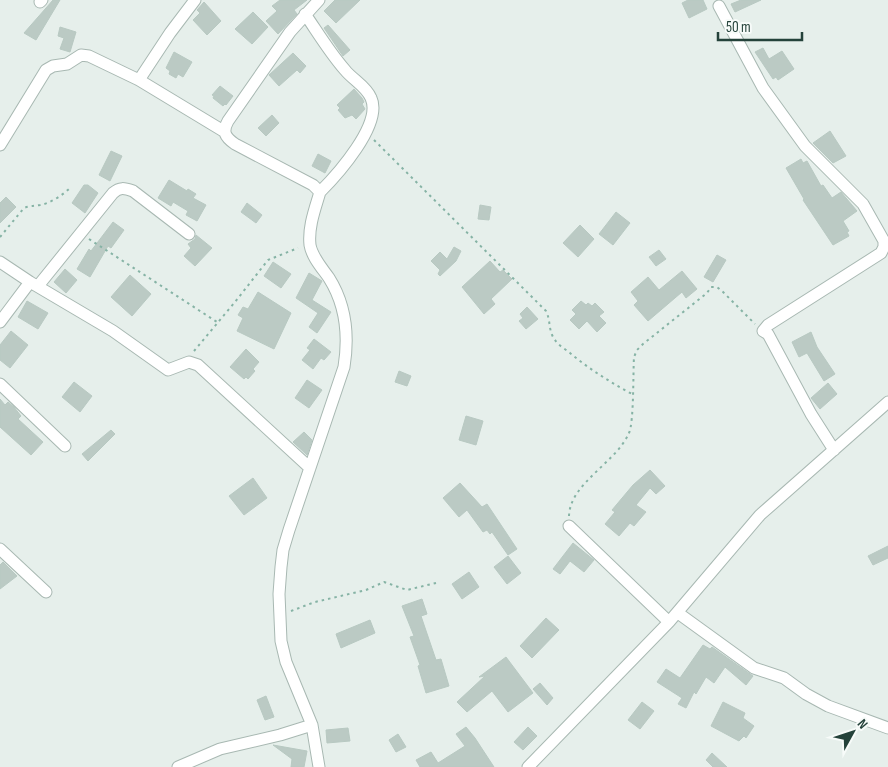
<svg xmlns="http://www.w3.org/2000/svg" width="888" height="767" font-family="'Sofia Sans Condensed',sans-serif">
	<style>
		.building { fill: #bbcac4; stroke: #b8c9c2 }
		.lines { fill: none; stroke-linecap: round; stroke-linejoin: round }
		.minor-casing { stroke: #a8b8b2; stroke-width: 13 }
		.path { stroke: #86b3a5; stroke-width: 2; stroke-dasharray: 2.5 4; stroke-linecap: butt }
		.minor { stroke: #fff; stroke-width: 11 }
	</style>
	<rect width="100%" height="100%" fill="#e6efeb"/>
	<path class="building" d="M53,0H60L36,40L24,33Z
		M280,0H307L294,10L297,14L278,34L266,21L277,11L272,6Z
		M335,0H360L336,23L324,11Z
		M688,0H703L707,9L689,18L682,3Z
		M741,0H761L735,12L731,4Z
		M204,2L221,21L207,35L193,20L200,13L197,10Z
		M253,12L268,27L252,44L235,29Z
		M328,25L350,50L343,56L324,28Z
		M60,27L76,32L70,52L60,49L64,38L58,36Z
		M763,48L769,59L782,51L794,69L778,80L776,77L773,79L755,52Z
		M174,52L192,62L183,77L178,74L176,78L169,74L170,71L166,68Z
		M293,53L306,66L300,73L297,70L279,86L269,75Z
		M220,86L233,96L226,105L225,104L223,106L213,98L214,96L212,95Z
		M354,89L362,98L364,102L362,104L365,109L356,119L352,115L345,118L338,110L340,108L337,105Z
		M272,115L279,123L266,136L258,128Z
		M830,131L846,156L833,163L813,143Z
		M111,151L122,156L110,181L99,175Z
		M318,154L331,161L325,173L312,166Z
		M801,159L803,163L807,161L821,186L823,185L832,198L841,192L857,211L843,221L849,231L847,232L849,236L833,245L803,200L804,199L786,168Z
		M169,180L187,191L188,189L196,194L193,198L206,205L197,221L186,215L188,211L173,202L171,206L158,198Z
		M84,185H88L98,193L85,213L72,203Z
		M6,197L16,207L0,223V203Z
		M247,203L262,215L256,223L241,212Z
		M480,205L491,207L489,220L478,219Z
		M616,212L630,223L613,245L599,234Z
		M113,222L124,230L111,248L108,246L90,277L77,269L89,249L91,251Z
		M580,225L594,239L578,257L563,243Z
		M196,235L212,248L195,266L184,256L191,248L188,244L195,239Z
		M454,247L461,251L456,261L440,276L438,274L440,270L431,261L440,252L447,259Z
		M659,250L666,259L656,266L649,257Z
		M717,255L726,260L713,282L704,277Z
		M490,261L500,272L503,270L512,279L491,299L495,304L484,314L462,287Z
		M273,262L291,274L281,288L264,276Z
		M65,269L77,280L66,293L54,282Z
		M682,271L697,289L686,298L682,292L648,321L634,305L638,301L631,292L648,277L659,290Z
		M309,273L322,281L312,300L331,312L317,333L309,327L318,313L296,298Z
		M130,275L151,294L132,316L111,297Z
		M258,292L291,313L274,349L237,331L243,318L238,315L243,307L248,309Z
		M27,301L48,313L38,329L18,317Z
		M581,301L586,305L588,303L592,306L595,303L604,312L599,316L606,323L597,332L587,321L579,329L570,320L576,314L572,310Z
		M527,307L538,319L526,329L519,321L523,318L520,314Z
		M11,331L28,345L10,368L0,360V345Z
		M811,332L817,347L835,374L824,381L807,353L799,357L792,342Z
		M314,339L331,352L324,360L321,358L313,369L302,360L310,350L307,348Z
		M246,349L259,362L253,369L255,371L248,379L246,377L244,379L230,367Z
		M399,371L411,376L407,386L395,382Z
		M307,380L322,390L309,408L295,398Z
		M74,382L92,396L80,412L62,397Z
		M828,383L837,394L820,409L811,398Z
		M0,399L5,405L8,402L14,407L21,416L18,419L43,442L31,455L0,427Z
		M466,416L483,421L476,445L459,440Z
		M111,430L115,434L88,461L82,454Z
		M304,432L312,440L307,455L293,442Z
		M650,470L665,486L656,494L650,488L636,505L646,512L634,526L630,523L619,536L605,524L615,512L612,510L633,485Z
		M253,478L267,498L244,515L229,496Z
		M460,483L482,507L487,504L517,549L508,555L492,532L490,534L487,530L483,532L467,510L459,517L443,498Z
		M573,543L594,560L584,572L570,561L560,574L553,569Z
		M888,546V558L873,565L868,556Z
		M508,556L521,573L507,584L494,567Z
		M3,562L17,576L0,589V565Z
		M469,572L479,587L462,599L452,584Z
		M422,599L427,614L421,616L436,660L441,659L449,686L426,693L418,666L420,665L410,637L414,636L402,606Z
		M546,618L559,630L532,658L520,646Z
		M370,620L375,633L341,648L336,634Z
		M703,645L710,649L712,647L753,676L746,685L725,667L714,683L706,677L696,694L694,692L686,708L678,704L682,698L657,682L666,669L680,678Z
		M506,657L533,693L508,712L492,691L467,712L457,702L485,676L479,677Z
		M540,683L553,698L547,705L533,689Z
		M266,696L274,717L265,720L257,700Z
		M642,702L654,711L640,729L628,720Z
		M723,702L745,713L743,718L754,726L746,738L744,736L739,741L711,726Z
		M466,727L475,738L494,767H420L416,760L431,752L438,763L465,746L456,734Z
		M528,727L537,736L523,750L514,742Z
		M348,728L350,741L327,743L326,730Z
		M398,734L406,747L396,752L389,740Z
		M273,745L307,751L304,767H291L292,759Z
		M712,753L727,767H713L706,760Z"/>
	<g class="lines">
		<defs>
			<path id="minor" d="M319,0L290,32L228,121C222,132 225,137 235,144L313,185L320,192C315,209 308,227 310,245C312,257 322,268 329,278C346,305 349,336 344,367L289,530L283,550L281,567L279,594L281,641L286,662L312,725L319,767
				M40,2L42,0
				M719,6L763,88L805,146L863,204L884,241V247L881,253L768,325L763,331L768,334L811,414L834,450
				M305,14C318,33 330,53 345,70C353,80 366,86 371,98C383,124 337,175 320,192
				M139,80L170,33L195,0
				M0,145L46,70L53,66L67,64L81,55L89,56L139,80L225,132
				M0,262L30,282L113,331L168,370L189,362L198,365L310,468
				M38,286L113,193C120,187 124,188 133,191L189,234
				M0,322L30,282
				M0,384L65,446
				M569,526L669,622
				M0,549L46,592
				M678,613L754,668L784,678L806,694L828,706L888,728
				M178,767L220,749L280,735L312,725
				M528,767L669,622L760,515L888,402"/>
		</defs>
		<use href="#minor" class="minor-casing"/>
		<path class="path" d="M374,140L546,311C551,321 548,331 555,340C558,345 565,349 570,353C589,369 610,382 632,394
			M0,237L24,208C29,206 34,206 40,205C51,203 63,195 71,187
			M89,239L217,322
			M194,351L235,302L268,260L298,248
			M569,516C570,483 616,463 629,433C634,422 633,373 634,357L637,350L643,344L707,293L711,287H717L722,291L755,324
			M291,611L315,602L366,590L384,582L407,590L436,583"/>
		<use href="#minor" class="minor"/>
	</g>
	<g transform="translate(853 732) rotate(50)" stroke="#f7fbf9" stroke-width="4" paint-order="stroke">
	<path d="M0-4L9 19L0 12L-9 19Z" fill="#24423a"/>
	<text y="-8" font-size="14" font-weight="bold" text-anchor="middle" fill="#24423a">N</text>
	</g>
	<path d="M718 32v8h84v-8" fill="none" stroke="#24423a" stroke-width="2.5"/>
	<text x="726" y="32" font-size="15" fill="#24423a" stroke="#f7fbf9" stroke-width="4" paint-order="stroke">50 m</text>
</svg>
